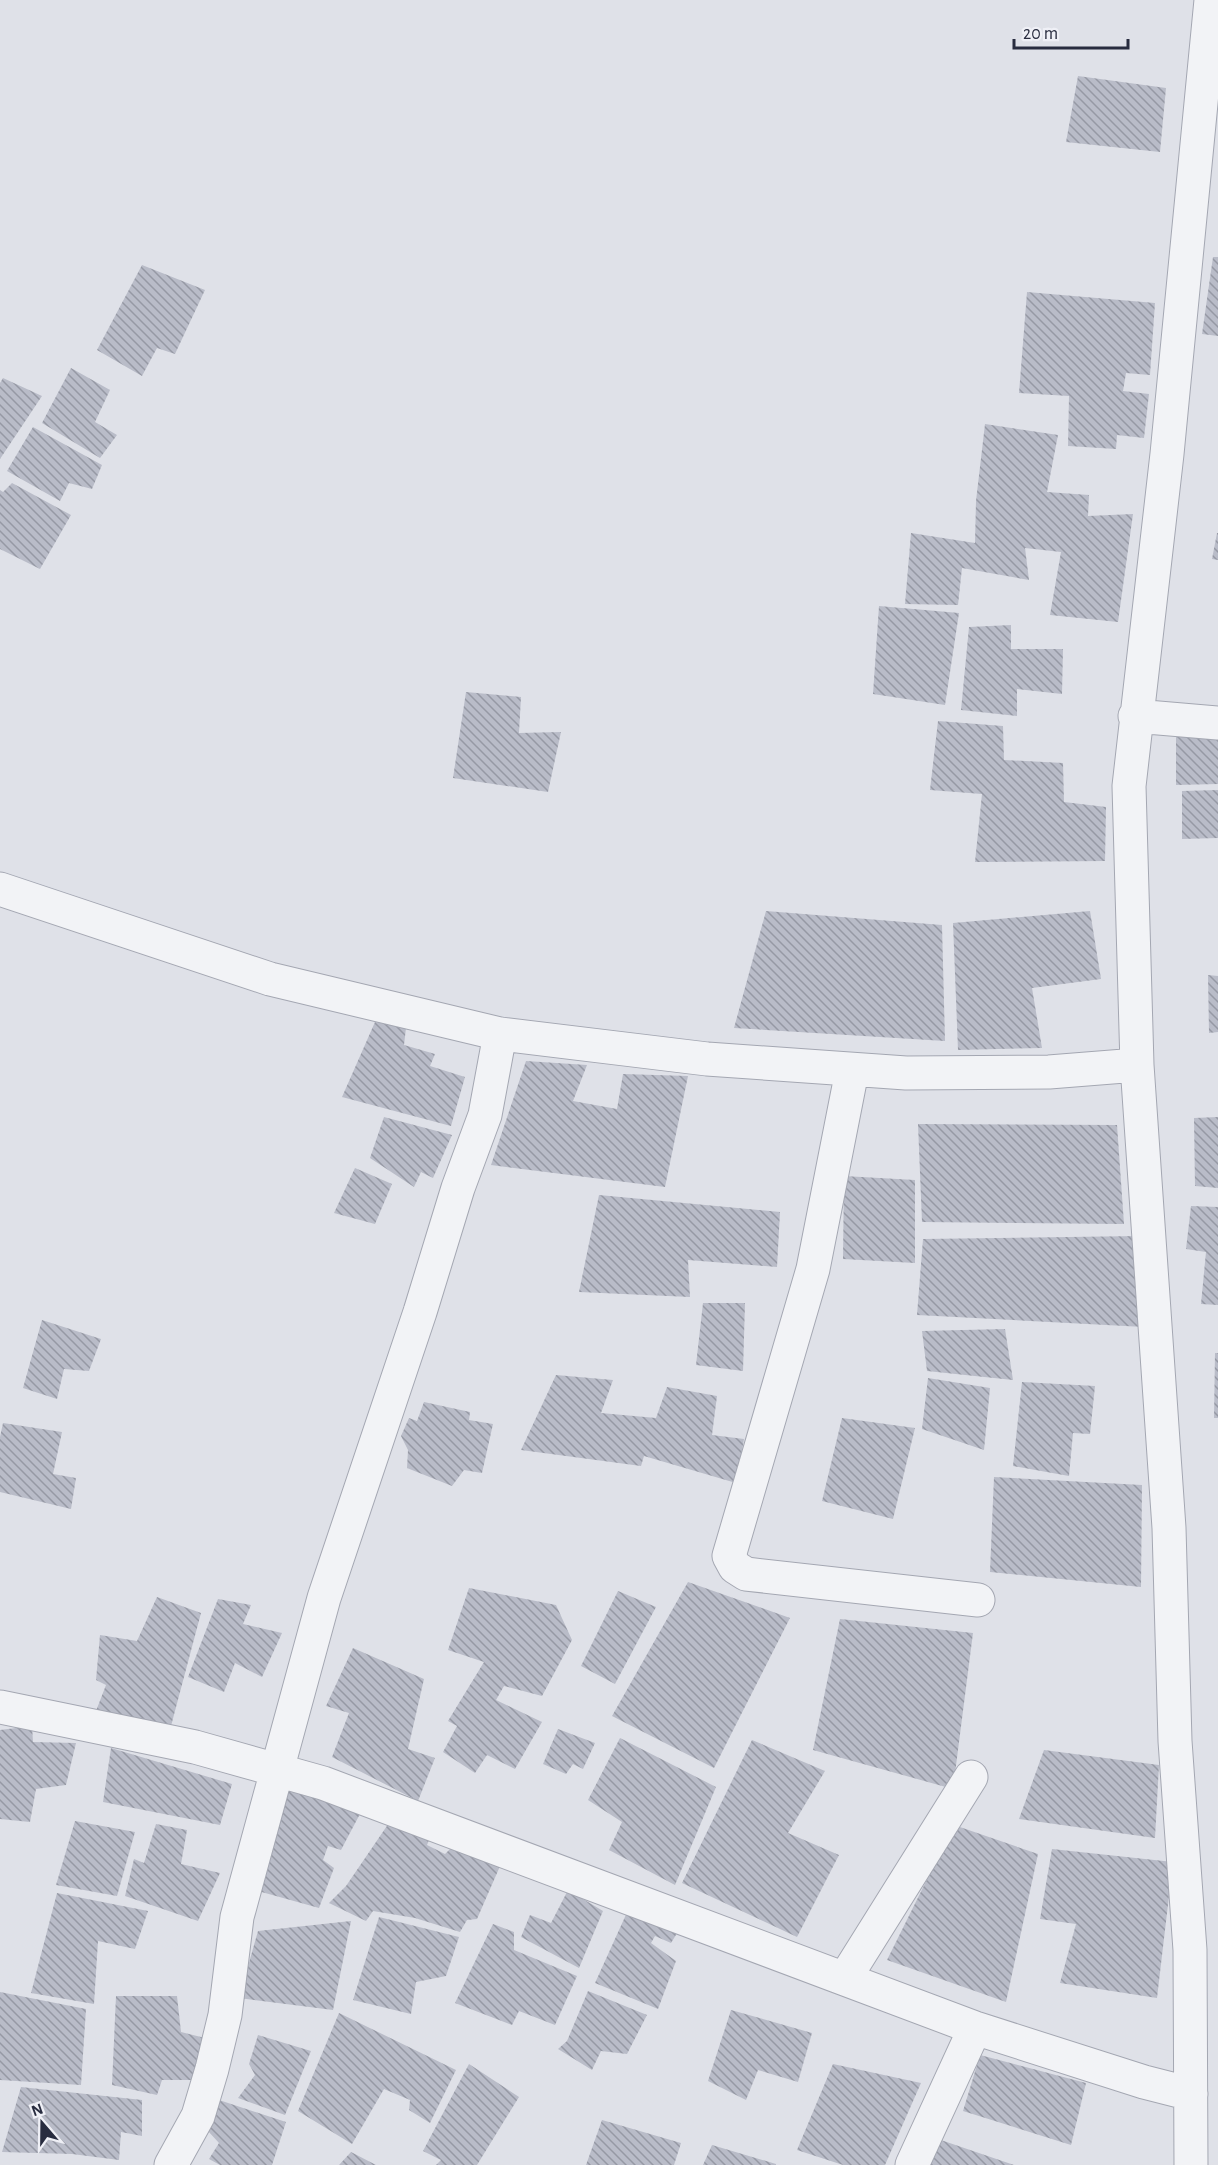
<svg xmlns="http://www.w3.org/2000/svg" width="1218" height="2165" font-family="'Alegreya Sans',sans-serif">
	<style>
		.building { fill: url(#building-back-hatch) }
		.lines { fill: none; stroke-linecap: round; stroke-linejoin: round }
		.street-casing { stroke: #a4a7b2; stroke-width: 35 }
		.street { stroke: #f2f3f6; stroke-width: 33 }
	</style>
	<defs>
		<pattern id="building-back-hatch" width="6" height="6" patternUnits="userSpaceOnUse" patternTransform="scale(1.5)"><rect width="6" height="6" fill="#b9bcc8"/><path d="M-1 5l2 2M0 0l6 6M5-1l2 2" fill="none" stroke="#9699a4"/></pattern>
	</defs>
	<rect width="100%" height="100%" fill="#dfe1e8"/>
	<path class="building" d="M1078,76L1166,88L1160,152L1066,142Z
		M1213,257H1218V336L1202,334Z
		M142,265L205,290L175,354L157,348L142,376L97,350Z
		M1027,292L1155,303L1150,375L1126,373L1123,391L1149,394L1144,438L1117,435L1116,449L1068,446L1069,396L1019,393Z
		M71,368L110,390L95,422L117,435L100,458L42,423Z
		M3,378L42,396L0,459V383Z
		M985,424L1058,435L1047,492L1089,495L1088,516L1133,514L1118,622L1050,615L1061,552L1025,548L1029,580L962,568L958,605L905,604L911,533L975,543L976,501Z
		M33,427L102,465L92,489L69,483L60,501L7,471Z
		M12,483L71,515L40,569L0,549V490L3,492Z
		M1217,533H1218V560L1212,559Z
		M879,606L959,613L945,705L873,694Z
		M1011,625V649H1063L1062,694L1017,689V716L961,710L969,627Z
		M466,692L521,697L519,733L561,732L548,792L453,778Z
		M938,721L1003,726L1004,760L1063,763L1064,802L1106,807L1105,861L975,862L982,794L930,790Z
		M1218,736V784L1176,785V737Z
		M1218,790V838L1182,839V791Z
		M766,911L942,925L945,1041L734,1028Z
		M1090,911L1101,979L1032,988L1042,1048L958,1050L953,923Z
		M1208,975L1218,976V1032L1209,1033Z
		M375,1022L406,1028L404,1045L435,1054L430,1066L465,1077L451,1126L342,1097Z
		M526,1061L587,1065L573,1101L617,1109L623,1074L688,1076L665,1187L491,1165Z
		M384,1117L452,1135L433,1178L421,1172L414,1187L370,1158Z
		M1218,1117V1188L1195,1186L1194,1118Z
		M918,1124L1117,1125L1124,1224L922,1222Z
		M355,1168L392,1184L375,1224L334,1213Z
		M844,1176L915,1180V1263L843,1259Z
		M599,1195L780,1212L777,1267L688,1260L690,1297L579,1292Z
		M1191,1206L1218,1207V1305L1201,1304L1206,1252L1186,1249Z
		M1139,1236L1144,1327L917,1315L923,1239Z
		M703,1303H745L743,1371L696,1365Z
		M42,1320L101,1339L89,1371L64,1369L57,1399L23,1388Z
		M1005,1329L1013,1380L927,1371L922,1331Z
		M1215,1353H1218V1418H1214Z
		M556,1375L613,1380L601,1413L656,1418L667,1387L717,1396L712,1435L744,1439L736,1483L644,1456L641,1466L521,1450Z
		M928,1378L990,1388L984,1450L922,1429Z
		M1022,1382L1095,1386L1090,1434L1073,1433L1069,1476L1013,1466Z
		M424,1402L470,1412L469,1420L493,1424L482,1473L464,1470L452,1486L407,1468L408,1450L401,1436L409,1418L417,1421Z
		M842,1418L915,1428L893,1519L822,1501Z
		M3,1423L62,1432L53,1474L76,1478L71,1509L0,1492V1437Z
		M994,1477L1142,1485L1141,1587L990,1572Z
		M688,1582L790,1618L714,1768L612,1716Z
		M469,1588L556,1605L572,1640L542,1696L504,1686L496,1700L542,1722L515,1769L487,1755L475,1773L443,1752L457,1726L448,1721L484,1662L448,1650Z
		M618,1591L656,1607L615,1684L581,1666Z
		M157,1597L201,1613L171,1726L96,1711L106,1685L96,1680L100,1635L137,1641Z
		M218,1599L251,1605L243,1624L282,1633L262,1677L235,1663L224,1692L188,1677Z
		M840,1619L973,1633L953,1789L813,1750Z
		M353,1648L424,1679L408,1749L435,1758L418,1801L332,1757L349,1713L326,1706Z
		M32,1726L33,1742L76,1743L66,1785L36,1789L30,1822L0,1819V1730Z
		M558,1729L595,1743L583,1769L573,1764L566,1774L543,1764Z
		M620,1738L716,1787L675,1885L609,1850L622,1822L588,1800Z
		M752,1740L825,1771L788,1833L839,1855L797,1937L682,1883Z
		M111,1748L232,1784L220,1825L103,1802Z
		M1044,1750L1159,1765L1155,1838L1019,1819Z
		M283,1780L361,1812L341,1850L328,1846L323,1860L334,1868L319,1908L258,1891Z
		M393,1817L431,1835L427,1845L445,1854L458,1841L504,1857L477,1919L467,1920L460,1932L415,1918L373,1911L366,1921L329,1903L346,1886Z
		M75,1821L135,1832L117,1896L56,1885Z
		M156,1824L187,1830L181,1864L220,1873L198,1921L125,1896L134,1859L144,1863Z
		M954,1825L1038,1854L1006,2002L887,1960Z
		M1052,1849L1173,1862L1157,1998L1060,1983L1076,1924L1040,1919Z
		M568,1890L603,1911L579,1968L521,1937L530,1915L551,1923Z
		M57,1893L148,1911L135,1949L98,1941L94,2004L31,1993Z
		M629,1908L679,1930L671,1943L655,1936L651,1943L676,1961L658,2009L595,1983Z
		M379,1917L459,1937L446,1976L416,1982L411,2014L353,2000Z
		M351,1921L333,2010L239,1998L258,1931Z
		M493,1924L514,1932V1950L577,1976L555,2025L519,2011L512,2025L455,2003Z
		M588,1991L647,2015L627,2054L601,2051L592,2070L558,2049L567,2041Z
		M0,1992L86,2009L81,2085L0,2080Z
		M116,1996H177L181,2032L209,2039L192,2080H162L157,2095L112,2085Z
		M731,2010L812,2033L798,2082L758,2070L746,2100L708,2081Z
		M339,2013L456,2070L430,2123L409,2110L410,2100L384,2089L352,2144L298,2111Z
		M258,2035L311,2051L285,2115L238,2098L255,2075L249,2064Z
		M980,2055L1086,2083L1071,2145L963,2111Z
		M469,2064L519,2097L477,2165H436L441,2160L423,2151Z
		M833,2064L921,2083L885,2165H843L797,2150Z
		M21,2087L142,2100V2136L121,2132L119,2160L72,2154L2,2152Z
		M216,2099L286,2122L272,2165H220L209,2159L219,2143L208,2131Z
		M602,2120L681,2143L674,2165H586Z
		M935,2138L1014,2165H925Z
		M712,2145L776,2164V2165H703Z
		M351,2152L376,2165H339Z"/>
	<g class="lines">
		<defs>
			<path id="street" d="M1135,716L1218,723
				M0,889L270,979L500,1034L707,1059L906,1073L1049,1072L1137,1065
				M852,1071L813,1269L729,1556L735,1567L746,1574L978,1600
				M0,1707L195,1747L323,1783L975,2028L1144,2082L1191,2094
				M845,1978L971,1777
				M171,2165L198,2116L212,2069L225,2015L237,1917L324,1598L420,1312L458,1188L485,1115L500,1034
				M912,2165L975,2028
				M1191,2165L1190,1950L1175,1741L1169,1528L1137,1065L1129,786L1167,454L1211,0"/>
		</defs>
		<use href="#street" class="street-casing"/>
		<use href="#street" class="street"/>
	</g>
	<g transform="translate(42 2123) rotate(340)" stroke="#eff0f6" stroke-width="4.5" paint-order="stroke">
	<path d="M0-4.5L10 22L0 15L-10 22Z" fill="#282c3f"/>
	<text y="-9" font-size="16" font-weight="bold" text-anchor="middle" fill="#282c3f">N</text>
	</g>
	<path d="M1014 39v9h114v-9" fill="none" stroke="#282c3f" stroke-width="3"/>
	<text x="1023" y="39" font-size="18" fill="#282c3f" stroke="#eff0f6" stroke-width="4.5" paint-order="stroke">20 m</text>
</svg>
